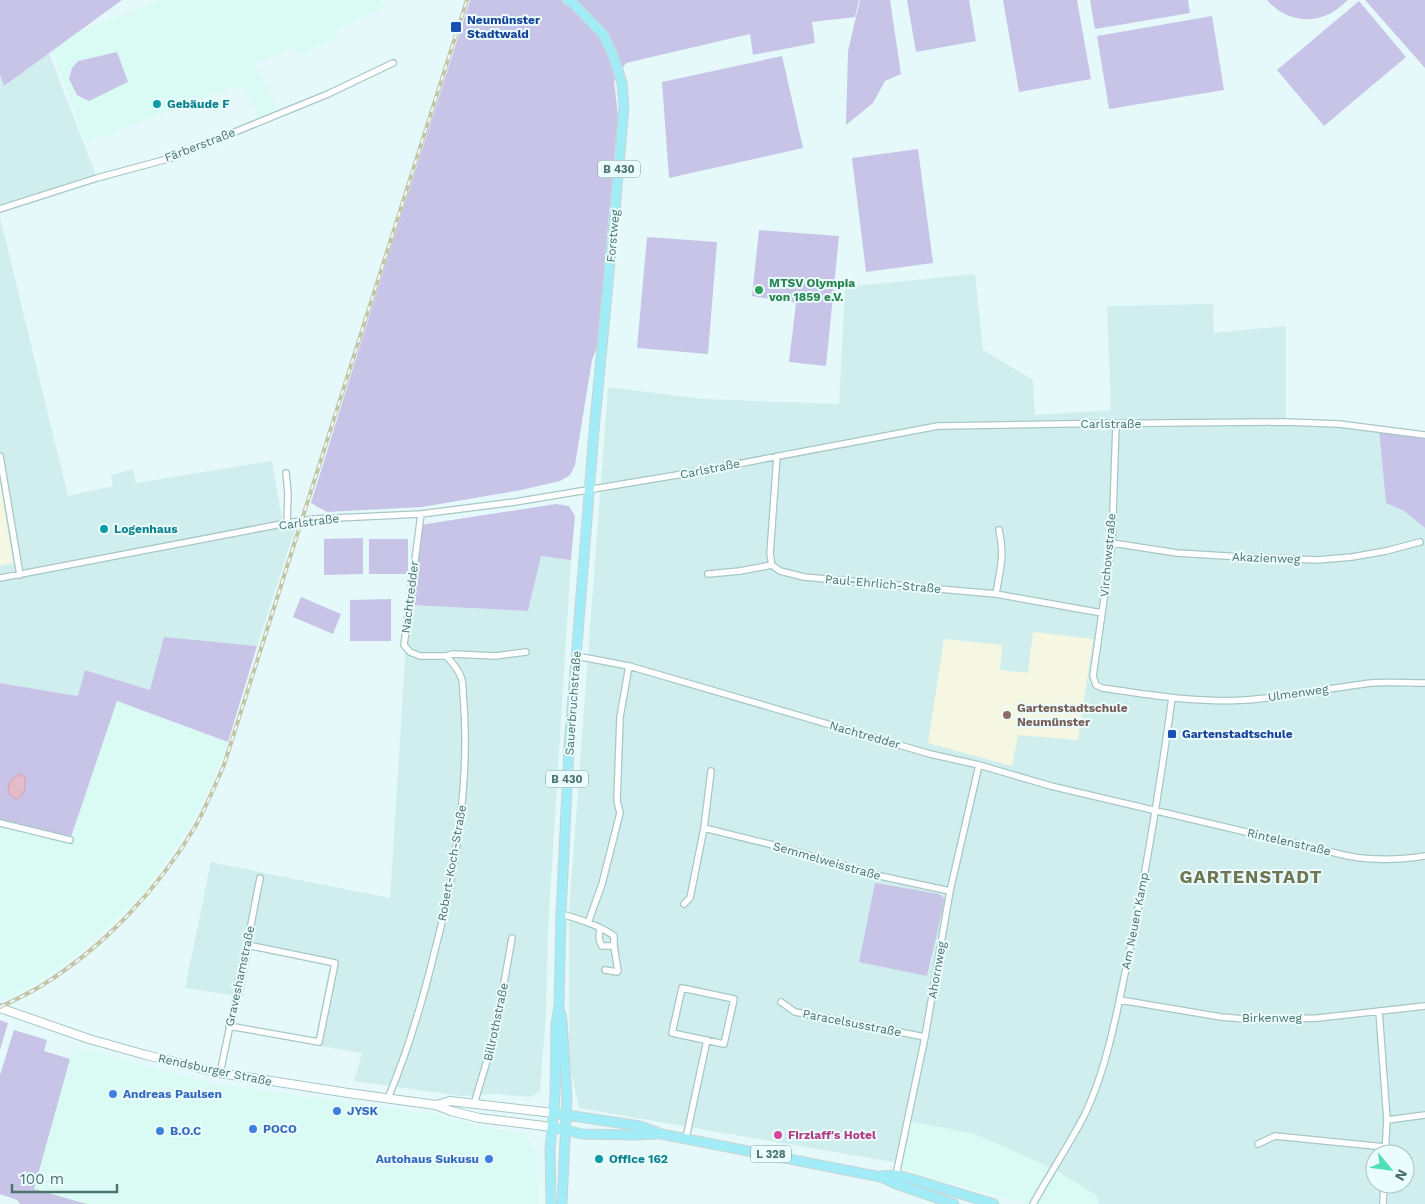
<svg xmlns="http://www.w3.org/2000/svg" width="1425" height="1204" font-family="'Work Sans',sans-serif">
	<style>
		.residential { fill: #d1eeef; fill-rule: evenodd }
		.commercial { fill: #dafbf4 }
		.education { fill: #f5f7e2 }
		.green { fill: #c8c4e8 }
		.water { fill: #e4bbc9; stroke: #d5a1b3 }
		.lines { fill: none; stroke-linecap: round; stroke-linejoin: round }
		.minor-casing { stroke: #a7c7c5; stroke-width: 8 }
		.tertiary-casing { stroke: #a7c7c5; stroke-width: 10 }
		.primary-casing { stroke: #c9d5d3; stroke-width: 11 }
		.minor { stroke: #fff; stroke-width: 5.5 }
		.tertiary { stroke: #fff; stroke-width: 8 }
		.primary { stroke: #a1ecf7; stroke-width: 9 }
		.rail-casing { stroke: #c3c4a4; stroke-width: 4 }
		.rail { stroke: #ebfcfe; stroke-width: 2; stroke-dasharray: 5.5; stroke-linecap: butt }
		.transit-dot { fill: #1a4fb4; stroke: #ebfcfe; stroke-width: 2 }
		.culture-dot { fill: #0f9aa8; stroke: #ebfcfe; stroke-width: 2 }
		.leisure-dot { fill: #2e9e5b; stroke: #ebfcfe; stroke-width: 2 }
		.education-dot { fill: #8d6e63; stroke: #ebfcfe; stroke-width: 2 }
		.shop-dot { fill: #3f7fe0; stroke: #ebfcfe; stroke-width: 2 }
		.hotel-dot { fill: #d1479c; stroke: #ebfcfe; stroke-width: 2 }
		.labels { text-anchor: middle; stroke-width: 4; stroke-linejoin: round; paint-order: stroke }
		.shield { fill: #ebfcfe; stroke: #7c9c98; stroke-width: 1 }
		.shield-label { font-size: 11px; font-weight: bold; fill: #4c736d }
		.transit-label { font-size: 12px; font-weight: bold; fill: #164399; stroke: #ebfcfe; text-anchor: start }
		.culture-label { font-size: 12px; font-weight: bold; fill: #0d838f; stroke: #ebfcfe; text-anchor: start }
		.street-label { font-size: 12px; fill: #4c736d; stroke: #ebfcfe }
		.leisure-label { font-size: 12px; font-weight: bold; fill: #27864d; stroke: #ebfcfe; text-anchor: start }
		.education-label { font-size: 12px; font-weight: bold; fill: #785e54; stroke: #ebfcfe; text-anchor: start }
		.shop-label { font-size: 12px; font-weight: bold; fill: #366cbe; stroke: #ebfcfe; text-anchor: start }
		.hotel-label { font-size: 12px; font-weight: bold; fill: #b23c85; stroke: #ebfcfe; text-anchor: start }
		.district-label { font-size: 18px; font-weight: bold; letter-spacing: 1px; fill: #707552; stroke: #ebfcfe }
	</style>
	<rect width="100%" height="100%" fill="#e5f9fb"/>
	<path class="residential" d="M49,53L97,178L0,209V75L4,86Z
		M0,217L68,496L113,486L111,475L133,469L136,483L272,461L283,525L296,527L257,646H251L150,690L86,670L79,696L0,683Z
		M975,274L983,350L1033,380L1035,415L1111,410L1107,306L1213,304L1214,333L1286,326V422L1379,430L1386,503L1404,511L1425,528V1204H1099L1095,1195L975,1134L907,1121L898,1163L579,1108L569,1062V911L608,387L704,399L839,404L845,287ZM1375,1154H1405V1184H1375Z
		M541,555L571,560L548,929L546,1015L540,1091L531,1097L494,1094L461,1096L354,1081L362,1053L314,1045L330,966L252,950L243,997L185,988L211,862L294,879L390,898L405,658L404,645L409,605L528,611Z"/>
	<path class="commercial" d="M158,0H381L384,8L337,29L340,37L297,55L294,48L256,63L277,110L258,117L244,84L86,142L49,44Z
		M117,701L228,742L214,778L188,830L157,874L145,890L115,922L76,955L46,977L7,999L0,997V824L70,840Z
		M75,1046L209,1083L427,1113L481,1126L524,1133L536,1148L539,1204H87L34,1189L70,1059Z
		M907,1121L975,1134L1054,1169L1096,1195L1099,1204H1027L899,1169Z"/>
	<path class="education" d="M0,481L13,563L0,566Z
		M1033,632L1093,639L1078,740L1018,735L1012,766L928,743L944,639L1002,645L1000,670L1028,673Z"/>
	<path class="green" d="M0,0H122L4,86L0,75Z
		M470,0H859L855,17L812,22L815,43L753,55L750,34L626,63L614,81L618,115L597,347L592,360L575,465L570,475L560,481L521,490L422,507L327,512L311,503L386,262Z
		M860,0H890L901,74L885,81L873,103L846,125L848,51Z
		M907,0H969L976,41L916,52Z
		M1003,0H1077L1091,79L1019,92Z
		M1090,0H1188L1190,13L1095,29Z
		M1267,0H1348C1342,5 1336,11 1329,14C1307,25 1282,18 1267,0Z
		M1365,0H1425V68Z
		M1359,1L1406,57L1324,126L1277,70Z
		M1212,16L1224,90L1109,109L1097,36Z
		M117,52L128,82L89,101L77,95L69,79L72,68L78,61Z
		M782,56L803,148L669,178L662,82Z
		M918,149L933,263L866,272L852,158Z
		M759,230L839,236L826,366L789,362L796,303L752,296Z
		M647,237L717,242L708,354L637,348Z
		M1379,430L1425,436V528L1404,511L1386,503Z
		M556,504L569,506L575,516L571,560L541,556L528,611L409,605L420,525Z
		M363,538V574L324,575V539Z
		M369,539H408V574H369Z
		M301,597L341,614L333,634L293,617Z
		M391,599V641H350V600Z
		M164,637L257,646L228,742L117,701L70,840L0,823V683L78,696L85,670L150,690Z
		M875,883L939,894L945,899L927,976L859,962Z
		M0,1020L8,1023L0,1050Z
		M14,1030L47,1040L44,1051L70,1059L34,1189L87,1204H20L17,1200L0,1194V1075Z"/>
	<path class="water" d="M20,774L25,777C25,785 26,797 16,799L8,793C9,783 10,778 20,774Z"/>
	<g class="lines">
		<defs>
			<path id="minor" d="M0,209L97,178L171,158L328,94L393,63
				M1116,424L1112,543L1093,676L1096,685L1102,688C1149,695 1198,703 1246,700C1288,697 1330,688 1371,683C1389,682 1407,683 1425,683
				M0,456L20,575
				M777,456L770,554L772,565L780,571L804,577L996,594L1102,613
				M286,473L288,493L287,523
				M421,514L404,645L410,652L420,656H446L453,654L495,656L526,652
				M1112,543L1177,553L1243,557L1317,560L1352,557L1386,551L1420,542
				M708,574L740,571L772,565
				M0,578L287,523L314,519L421,514L515,502L695,472L938,426L1057,424L1286,422L1339,424L1425,435
				M996,594C1000,570 1005,555 999,530
				M576,656L629,666L930,754L979,765L1051,786L1348,856C1375,861 1399,860 1425,856
				M0,823L70,840
				M704,828L773,845L880,876L950,891
				M684,904L690,898L704,828L711,771
				M561,914C579,919 599,925 614,936V946L618,971L617,972L605,970
				M588,923L602,884L620,813L617,801L620,717L629,666
				M600,929C599,936 598,940 602,946H614
				M682,988L734,999L724,1044L672,1033Z
				M1120,1000L1221,1017L1256,1020L1318,1018L1425,1006
				M781,1002L795,1012L925,1037
				M1379,1011L1387,1120L1385,1154
				M229,1026L319,1042L335,963L247,945
				M220,1073L247,945L260,878
				M388,1098C408,1051 422,1003 434,954C453,882 466,809 465,734C465,720 464,706 463,692C463,687 463,682 461,677C458,669 452,662 446,656
				M474,1104L495,1034L512,938
				M1387,1120L1425,1115
				M686,1138L707,1040
				M1258,1144L1275,1136L1385,1147
				M896,1175L925,1037L950,891L979,765
				M1033,1204C1050,1173 1070,1144 1086,1112C1108,1064 1117,1011 1128,959C1146,873 1160,785 1172,698
				M1383,1204L1384,1184"/>
			<path id="tertiary" d="M0,1008L89,1039L146,1055L220,1073L348,1093L436,1105L451,1111L479,1118L552,1127
				M436,1105L450,1101L553,1113"/>
			<path id="primary" d="M561,1014L562,1021L567,1097L562,1204
				M553,1113L640,1126L661,1134L881,1177L896,1184L954,1204
				M552,1127L582,1134L635,1135L656,1134
				M881,1176L896,1175L912,1179L994,1204
				M551,1204L550,1149L555,1096L556,1024L559,1006L561,914L569,747L594,431L615,210L624,107L622,83L613,55L603,34L572,2L567,0"/>
		</defs>
		<use href="#minor" class="minor-casing"/>
		<use href="#tertiary" class="tertiary-casing"/>
		<use href="#primary" class="primary-casing"/>
		<use href="#minor" class="minor"/>
		<use href="#tertiary" class="tertiary"/>
		<use href="#primary" class="primary"/>
		<defs>
			<path id="rail" d="M0,1007C15,1000 30,993 44,984C105,946 158,889 195,827C206,807 215,786 224,765L467,0"/>
		</defs>
		<use href="#rail" class="rail-casing"/>
		<use href="#rail" class="rail"/>
	</g>
	<g class="transit-dot">
		<rect x="450" y="21" width="12" height="12" rx="2.5"/>
		<rect x="1167" y="729" width="10" height="10" rx="2.5"/>
	</g>
	<g class="culture-dot">
		<circle cx="157" cy="104" r="5"/>
		<circle cx="104" cy="529" r="5"/>
		<circle cx="599" cy="1159" r="5"/>
	</g>
	<circle class="leisure-dot" cx="759" cy="290" r="5"/>
	<circle class="education-dot" cx="1007" cy="715" r="5"/>
	<g class="shop-dot">
		<circle cx="113" cy="1094" r="5"/>
		<circle cx="337" cy="1111" r="5"/>
		<circle cx="253" cy="1129" r="5"/>
		<circle cx="160" cy="1131" r="5"/>
		<circle cx="489" cy="1159" r="5"/>
	</g>
	<circle class="hotel-dot" cx="778" cy="1135" r="5"/>
	<g class="labels">
		<g class="shield">
			<rect x="598" y="160.5" width="42" height="17" rx="4"/>
			<rect x="546" y="770.5" width="42" height="17" rx="4"/>
			<rect x="751" y="1145.5" width="40" height="17" rx="4"/>
		</g>
		<g class="shield-label">
			<text x="619" y="173">B 430</text>
			<text x="567" y="783">B 430</text>
			<text x="771" y="1158">L 328</text>
		</g>
		<g class="transit-label">
			<text x="467" y="24">Neumünster<tspan x="467" dy="14">Stadtwald</tspan></text>
			<text x="1182" y="738">Gartenstadtschule</text>
		</g>
		<g class="culture-label">
			<text x="167" y="108">Gebäude F</text>
			<text x="114" y="533">Logenhaus</text>
			<text x="609" y="1163">Office 162</text>
		</g>
		<g class="street-label">
			<text transform="translate(200 145) rotate(-21)" y="4">Färberstraße</text>
			<text transform="translate(613 236) rotate(-85)" y="4">Forstweg</text>
			<text x="1111" y="428">Carlstraße</text>
			<text transform="translate(710 469) rotate(-11)" y="4">Carlstraße</text>
			<text transform="translate(309 522) rotate(-7)" y="4">Carlstraße</text>
			<text transform="translate(1108 555) rotate(-85)" y="4">Virchowstraße</text>
			<text transform="translate(1266 558) rotate(2)" y="4">Akazienweg</text>
			<text transform="translate(883 584) rotate(5)" y="4">Paul-Ehrlich-Straße</text>
			<text transform="translate(410 597) rotate(-83)" y="4">Nachtredder</text>
			<text transform="translate(1298 693) rotate(-8)" y="4">Ulmenweg</text>
			<text transform="translate(573 703) rotate(-86)" y="4">Sauerbruchstraße</text>
			<text transform="translate(865 735) rotate(16)" y="4">Nachtredder</text>
			<text transform="translate(1289 842) rotate(13)" y="4">Rintelenstraße</text>
			<text transform="translate(827 861) rotate(16)" y="4">Semmelweisstraße</text>
			<text transform="translate(452 863) rotate(-80)" y="4">Robert-Koch-Straße</text>
			<text transform="translate(1135 921) rotate(-79)" y="4">Am Neuen Kamp</text>
			<text transform="translate(937 970) rotate(-80)" y="4">Ahornweg</text>
			<text transform="translate(240 976) rotate(-78)" y="4">Graveshamstraße</text>
			<text x="1272" y="1022">Birkenweg</text>
			<text transform="translate(496 1022) rotate(-78)" y="4">Billrothstraße</text>
			<text transform="translate(852 1023) rotate(11)" y="4">Paracelsusstraße</text>
			<text transform="translate(215 1070) rotate(12)" y="4">Rendsburger Straße</text>
		</g>
		<g class="leisure-label">
			<text x="769" y="287">MTSV Olympia<tspan x="769" dy="14">von 1859 e.V.</tspan></text>
		</g>
		<g class="education-label">
			<text x="1017" y="712">Gartenstadtschule<tspan x="1017" dy="14">Neumünster</tspan></text>
		</g>
		<g class="shop-label">
			<text x="123" y="1098">Andreas Paulsen</text>
			<text x="347" y="1115">JYSK</text>
			<text x="263" y="1133">POCO</text>
			<text x="170" y="1135">B.O.C</text>
			<text x="479" y="1163" text-anchor="end">Autohaus Sukusu</text>
		</g>
		<g class="hotel-label">
			<text x="788" y="1139">Firzlaff's Hotel</text>
		</g>
		<g class="district-label">
			<text x="1251" y="883">GARTENSTADT</text>
		</g>
	</g>
	<g transform="translate(1390 1169) rotate(119)"><circle r="24" fill="#ebfcfe" stroke="#abc5c4"/>
	<path d="M0-4L9 19L0 12L-9 19Z" fill="#50dfb7"/>
	<text y="-8" font-size="14" font-weight="bold" text-anchor="middle" fill="#4c736d">N</text>
	</g>
	<path d="M12 1184v8h105v-8" fill="none" stroke="#4c736d" stroke-width="2.5"/>
	<text x="20" y="1184" font-size="15" fill="#4c736d" stroke="#ebfcfe" stroke-width="4" paint-order="stroke">100 m</text>
</svg>
